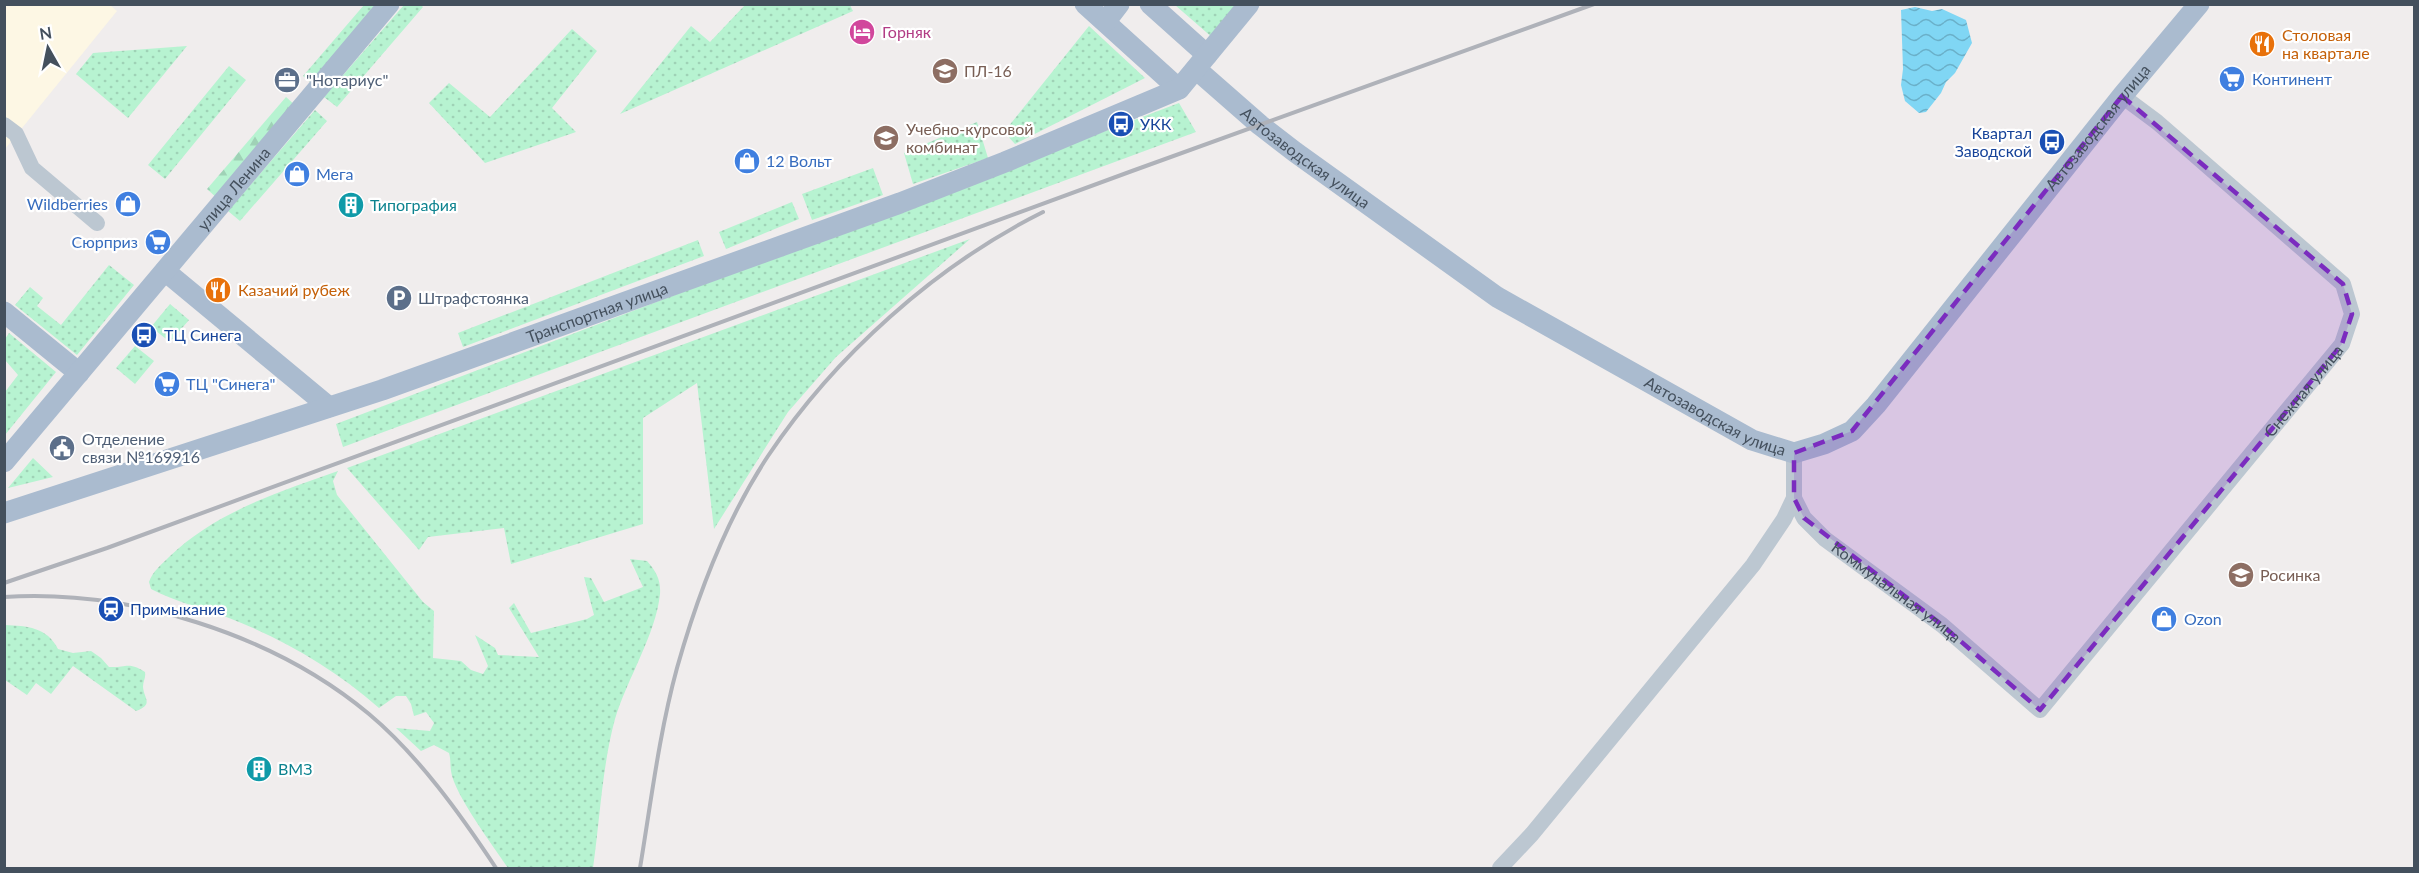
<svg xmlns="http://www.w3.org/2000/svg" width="2419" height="873" font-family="Lato,sans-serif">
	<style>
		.commercial { fill: #fdf7e4 }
		.grass { fill: url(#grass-dots) }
		.forest { fill: url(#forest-firs) }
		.water { fill: url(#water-waves) }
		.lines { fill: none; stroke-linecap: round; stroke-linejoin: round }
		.minor { stroke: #bcc7d1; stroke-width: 16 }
		.major { stroke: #aabbcf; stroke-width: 21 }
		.rail { stroke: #afb2b9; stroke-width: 4 }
		.marked { fill: #7b2cbf; fill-opacity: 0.2; stroke: #7b2cbf; stroke-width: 4.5; stroke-dasharray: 12 8; stroke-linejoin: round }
		.labels { text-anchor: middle; stroke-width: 4.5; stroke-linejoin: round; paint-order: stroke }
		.hotel-label { font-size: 16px; fill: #b23c85; stroke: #fff; text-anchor: start }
		.food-label { font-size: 16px; fill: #c56008; stroke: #fff; text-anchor: start }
		.education-label { font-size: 16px; fill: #785e54; stroke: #fff; text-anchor: start }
		.shop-label { font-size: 16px; fill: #366cbe; stroke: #fff; text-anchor: start }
		.service-label { font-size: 16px; fill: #4e5e75; stroke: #fff; text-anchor: start }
		.transit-label { font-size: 16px; fill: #164399; stroke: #fff; text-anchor: start }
		.street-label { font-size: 16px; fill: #44505d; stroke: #fff }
		.culture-label { font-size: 16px; fill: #0d838f; stroke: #fff; text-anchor: start }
	</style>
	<defs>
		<pattern id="grass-dots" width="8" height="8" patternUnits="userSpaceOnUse" patternTransform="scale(1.5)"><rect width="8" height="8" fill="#b7f3d1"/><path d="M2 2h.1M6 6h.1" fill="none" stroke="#9fd2b6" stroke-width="1.8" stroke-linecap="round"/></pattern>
		<pattern id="forest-firs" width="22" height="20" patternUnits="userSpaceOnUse" patternTransform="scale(1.5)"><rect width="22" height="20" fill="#b7f3d1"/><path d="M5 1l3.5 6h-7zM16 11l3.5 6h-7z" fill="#9fd2b6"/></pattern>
		<pattern id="water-waves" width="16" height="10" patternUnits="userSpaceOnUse" patternTransform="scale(1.5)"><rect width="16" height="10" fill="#80d6f4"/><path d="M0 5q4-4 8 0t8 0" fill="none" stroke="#6ab0c9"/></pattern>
	</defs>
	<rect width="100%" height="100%" fill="#f0eded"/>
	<path class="commercial" d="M5,5H110L117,11L5,149Z"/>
	<path class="grass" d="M364,5H386L315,86L303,76Z
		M404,5H421L423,7L337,107L324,97Z
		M745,5H850L853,11L620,114L691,26L710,42Z
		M1175,5H1242L1214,39Z
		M1089,26L1145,78L1015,144L1004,132Z
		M572,29L597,51L552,108L576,132L485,163L429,103L449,83L490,117Z
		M187,46L128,118L76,74L93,53Z
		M229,66L246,80L165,179L148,165Z
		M1179,103L1196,132L343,447L336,424Z
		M315,110L327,121L240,221L228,211Z
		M977,122L988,158L913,184L904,153Z
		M873,168L883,195L812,220L802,194Z
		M792,202L799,219L726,249L719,232Z
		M970,239L836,357L788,412L714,529L697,383L643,418V524L511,564L504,528L428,537L419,550L347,468Z
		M698,240L704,256L463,347L458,333Z
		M109,265L134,285L77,355L15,305L30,287L43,298L37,306L61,325Z
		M170,304L189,320L170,342L151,327Z
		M9,333L56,372L5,435V392L18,375L5,360V339Z
		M135,346L154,361L135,384L116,368Z
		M33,458L53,477L8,488Z
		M338,471L333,481L337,495L423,602L434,611L433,658L461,661L471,670L483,674L488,666L475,635L495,648L498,655L539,657L509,608L514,603L531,633L587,619L594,615L584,577L591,578L604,602L643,587L630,559L647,561C656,571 661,580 660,594C656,634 627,679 615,719C602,767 600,819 593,868H508C494,847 454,794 451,771C450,764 451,760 449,753L434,745L421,751L396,728L430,731L434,723L426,712L414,716L411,704L406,696H396L379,708C335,669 283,639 229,618C204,608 175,602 151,589L149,582C153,571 161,565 169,557C216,512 278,492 338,471Z
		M5,625C27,626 47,627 58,649L73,653L91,651L101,658L109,667C126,668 128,661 145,672C146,678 143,681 143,687C144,699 154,704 136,711L73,666L51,694L36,683L27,695L5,680Z"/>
	<path class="forest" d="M286,97L296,106L219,200L207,189Z"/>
	<path class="water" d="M1915,7L1932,11L1942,9L1966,20L1972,43L1955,73L1946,82L1941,93L1926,112L1919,113L1905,101L1901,85L1903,69L1901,10Z"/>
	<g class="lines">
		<g class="minor">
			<path d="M4,125L16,134L32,168L97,223"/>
			<path id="s1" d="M1794,453V498L1804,518L1825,539L1942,625L2040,710L2342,344L2352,314L2343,284L2157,122L2122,96"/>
			<path d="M1500,868L1532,834L1753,565L1784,519L1794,498"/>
		</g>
		<g class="major">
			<path d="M1085,4L1179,89"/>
			<path d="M1150,4L1207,55"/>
			<path d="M1106,21L1119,4"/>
			<path id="s2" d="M1196,69L1260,125L1295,152L1497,297L1752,440L1794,453L1824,444L1852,431L1876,405L2122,96L2199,4"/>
			<path d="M165,271L329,407"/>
			<path d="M4,312L79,373"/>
			<path id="s3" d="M4,462L389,4"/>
			<path id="s4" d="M4,513L382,390L900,203L1005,162L1179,89L1249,4"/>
		</g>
		<path class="rail" d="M4,583L107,548L1132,171L1594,4
			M4,597C129,589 273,634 369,714C418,755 461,815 496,868
			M640,868C651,802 659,734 677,668C697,597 727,518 768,456C835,356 935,266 1043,212"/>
	</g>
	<path class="marked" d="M2122,96L2343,284L2352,314L2342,344L2040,710L1942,625L1804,518L1794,498V453L1852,431Z"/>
	<defs>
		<symbol id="hotel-disc" viewBox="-11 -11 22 22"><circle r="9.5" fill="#d1479c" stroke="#fff"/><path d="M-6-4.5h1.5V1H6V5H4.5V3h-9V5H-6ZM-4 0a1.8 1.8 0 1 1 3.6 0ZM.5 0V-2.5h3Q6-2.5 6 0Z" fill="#fff"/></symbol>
		<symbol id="restaurant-disc" viewBox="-11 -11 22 22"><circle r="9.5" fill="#e8710a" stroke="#fff"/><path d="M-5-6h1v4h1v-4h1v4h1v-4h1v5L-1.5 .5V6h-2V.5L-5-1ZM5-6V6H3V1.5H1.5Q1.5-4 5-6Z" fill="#fff"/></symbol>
		<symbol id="university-disc" viewBox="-11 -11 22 22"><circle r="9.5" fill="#8d6e63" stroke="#fff"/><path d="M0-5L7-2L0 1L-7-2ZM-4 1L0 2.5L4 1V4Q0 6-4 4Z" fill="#fff"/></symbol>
		<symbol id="supermarket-disc" viewBox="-11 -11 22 22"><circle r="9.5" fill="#3f7fe0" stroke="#fff"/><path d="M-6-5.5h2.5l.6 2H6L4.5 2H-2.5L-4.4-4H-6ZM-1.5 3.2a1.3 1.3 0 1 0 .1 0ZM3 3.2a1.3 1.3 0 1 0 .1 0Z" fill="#fff"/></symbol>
		<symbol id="office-disc" viewBox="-11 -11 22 22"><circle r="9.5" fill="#5c6f8a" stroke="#fff"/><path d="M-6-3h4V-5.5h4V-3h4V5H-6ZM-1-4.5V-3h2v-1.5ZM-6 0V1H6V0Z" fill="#fff"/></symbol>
		<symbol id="bus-disc" viewBox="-11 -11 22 22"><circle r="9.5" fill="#1a4fb4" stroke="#fff"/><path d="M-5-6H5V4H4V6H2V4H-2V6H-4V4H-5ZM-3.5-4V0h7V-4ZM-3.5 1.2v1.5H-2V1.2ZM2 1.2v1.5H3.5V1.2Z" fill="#fff"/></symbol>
		<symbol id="shop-disc" viewBox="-11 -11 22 22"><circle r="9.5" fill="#3f7fe0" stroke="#fff"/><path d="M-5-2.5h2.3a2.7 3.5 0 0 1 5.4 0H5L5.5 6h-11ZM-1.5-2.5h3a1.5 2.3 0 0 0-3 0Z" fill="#fff"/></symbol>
		<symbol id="building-disc" viewBox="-11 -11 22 22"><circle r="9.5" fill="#0f9aa8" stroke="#fff"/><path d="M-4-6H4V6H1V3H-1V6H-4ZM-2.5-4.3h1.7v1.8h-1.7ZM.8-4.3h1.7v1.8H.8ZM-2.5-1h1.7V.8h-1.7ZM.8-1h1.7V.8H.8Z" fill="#fff"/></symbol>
		<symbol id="parking-disc" viewBox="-11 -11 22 22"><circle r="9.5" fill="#5c6f8a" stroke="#fff"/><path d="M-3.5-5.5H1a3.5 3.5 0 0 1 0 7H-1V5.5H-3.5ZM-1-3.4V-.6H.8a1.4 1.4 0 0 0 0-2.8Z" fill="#fff"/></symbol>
		<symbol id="civic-disc" viewBox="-11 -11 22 22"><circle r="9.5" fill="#5c6f8a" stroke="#fff"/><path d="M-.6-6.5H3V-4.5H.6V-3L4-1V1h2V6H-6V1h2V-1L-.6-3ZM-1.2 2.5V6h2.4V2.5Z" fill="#fff"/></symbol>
		<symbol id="school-disc" viewBox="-11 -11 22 22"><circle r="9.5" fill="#8d6e63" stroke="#fff"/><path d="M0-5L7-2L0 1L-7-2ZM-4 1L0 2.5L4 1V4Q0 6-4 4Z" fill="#fff"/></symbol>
		<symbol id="station-disc" viewBox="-11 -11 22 22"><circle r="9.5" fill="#1a4fb4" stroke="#fff"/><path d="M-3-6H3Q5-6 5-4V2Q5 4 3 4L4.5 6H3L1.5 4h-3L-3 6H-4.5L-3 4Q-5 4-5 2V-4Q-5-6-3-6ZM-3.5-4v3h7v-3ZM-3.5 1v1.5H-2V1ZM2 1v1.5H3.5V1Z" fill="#fff"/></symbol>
	</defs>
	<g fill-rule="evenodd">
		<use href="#hotel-disc" x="847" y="17" width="30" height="30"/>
		<use href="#restaurant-disc" x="2247" y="29" width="30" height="30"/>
		<use href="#university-disc" x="930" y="56" width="30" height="30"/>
		<use href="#supermarket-disc" x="2217" y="64" width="30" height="30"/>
		<use href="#office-disc" x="272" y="65" width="30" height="30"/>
		<use href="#bus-disc" x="1106" y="109" width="30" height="30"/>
		<use href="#university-disc" x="871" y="123" width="30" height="30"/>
		<use href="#bus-disc" x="2037" y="127" width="30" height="30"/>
		<use href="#shop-disc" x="732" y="146" width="30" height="30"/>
		<use href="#shop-disc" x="282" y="159" width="30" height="30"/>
		<use href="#shop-disc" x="113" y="189" width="30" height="30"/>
		<use href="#building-disc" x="336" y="190" width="30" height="30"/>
		<use href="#supermarket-disc" x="143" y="227" width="30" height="30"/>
		<use href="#restaurant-disc" x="203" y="275" width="30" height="30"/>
		<use href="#parking-disc" x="384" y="283" width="30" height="30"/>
		<use href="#bus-disc" x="129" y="320" width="30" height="30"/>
		<use href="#supermarket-disc" x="152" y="369" width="30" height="30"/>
		<use href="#civic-disc" x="47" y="433" width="30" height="30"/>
		<use href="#school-disc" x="2226" y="560" width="30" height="30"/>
		<use href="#station-disc" x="96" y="594" width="30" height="30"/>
		<use href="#shop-disc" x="2149" y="604" width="30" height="30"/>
		<use href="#building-disc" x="244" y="754" width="30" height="30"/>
	</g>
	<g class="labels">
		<g class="hotel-label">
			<text x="882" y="38">Горняк</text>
		</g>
		<g class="food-label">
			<text x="2282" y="41">Столовая<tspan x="2282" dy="18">на квартале</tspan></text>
			<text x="238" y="296">Казачий рубеж</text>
		</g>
		<g class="education-label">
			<text x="964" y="77">ПЛ-16</text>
			<text x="906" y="135">Учебно-курсовой<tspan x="906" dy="18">комбинат</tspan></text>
			<text x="2260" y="581">Росинка</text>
		</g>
		<g class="shop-label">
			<text x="2252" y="85">Континент</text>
			<text x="766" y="167">12 Вольт</text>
			<text x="316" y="180">Мега</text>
			<text x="108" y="210" text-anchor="end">Wildberries</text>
			<text x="138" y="248" text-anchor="end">Сюрприз</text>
			<text x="186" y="390">ТЦ "Синега"</text>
			<text x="2184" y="625">Ozon</text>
		</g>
		<g class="service-label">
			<text x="306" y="86">"Нотариус"</text>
			<text x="418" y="304">Штрафстоянка</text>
			<text x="82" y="445">Отделение<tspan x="82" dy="18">связи №169916</tspan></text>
		</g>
		<g class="transit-label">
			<text x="1140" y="130">УКК</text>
			<text x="2032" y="139" text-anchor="end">Квартал<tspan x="2032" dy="18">Заводской</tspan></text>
			<text x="164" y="341">ТЦ Синега</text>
			<text x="130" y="615">Примыкание</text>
		</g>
		<g class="street-label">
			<text dy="6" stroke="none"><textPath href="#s2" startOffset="1167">Автозаводская улица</textPath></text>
			<text dy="6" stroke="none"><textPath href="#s2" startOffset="141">Автозаводская улица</textPath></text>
			<text dy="6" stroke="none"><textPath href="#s3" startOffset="357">улица Ленина</textPath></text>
			<text dy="6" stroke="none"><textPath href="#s4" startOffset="626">Транспортная улица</textPath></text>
			<text dy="6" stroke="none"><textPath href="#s1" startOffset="786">Снежная улица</textPath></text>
			<text dy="6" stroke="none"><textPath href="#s2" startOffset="627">Автозаводская улица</textPath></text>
			<text dy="6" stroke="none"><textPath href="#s1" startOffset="186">Коммунальная улица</textPath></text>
		</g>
		<g class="culture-label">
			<text x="370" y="211">Типография</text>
			<text x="278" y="775">ВМЗ</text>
		</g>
	</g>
	<rect width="2419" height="873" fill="none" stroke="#44505d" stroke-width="12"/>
	<g transform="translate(48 48) rotate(351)" stroke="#ffffff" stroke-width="4.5" paint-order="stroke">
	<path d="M0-4.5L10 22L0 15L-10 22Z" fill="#44505d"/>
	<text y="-9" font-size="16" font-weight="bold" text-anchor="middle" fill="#44505d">N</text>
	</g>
</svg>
